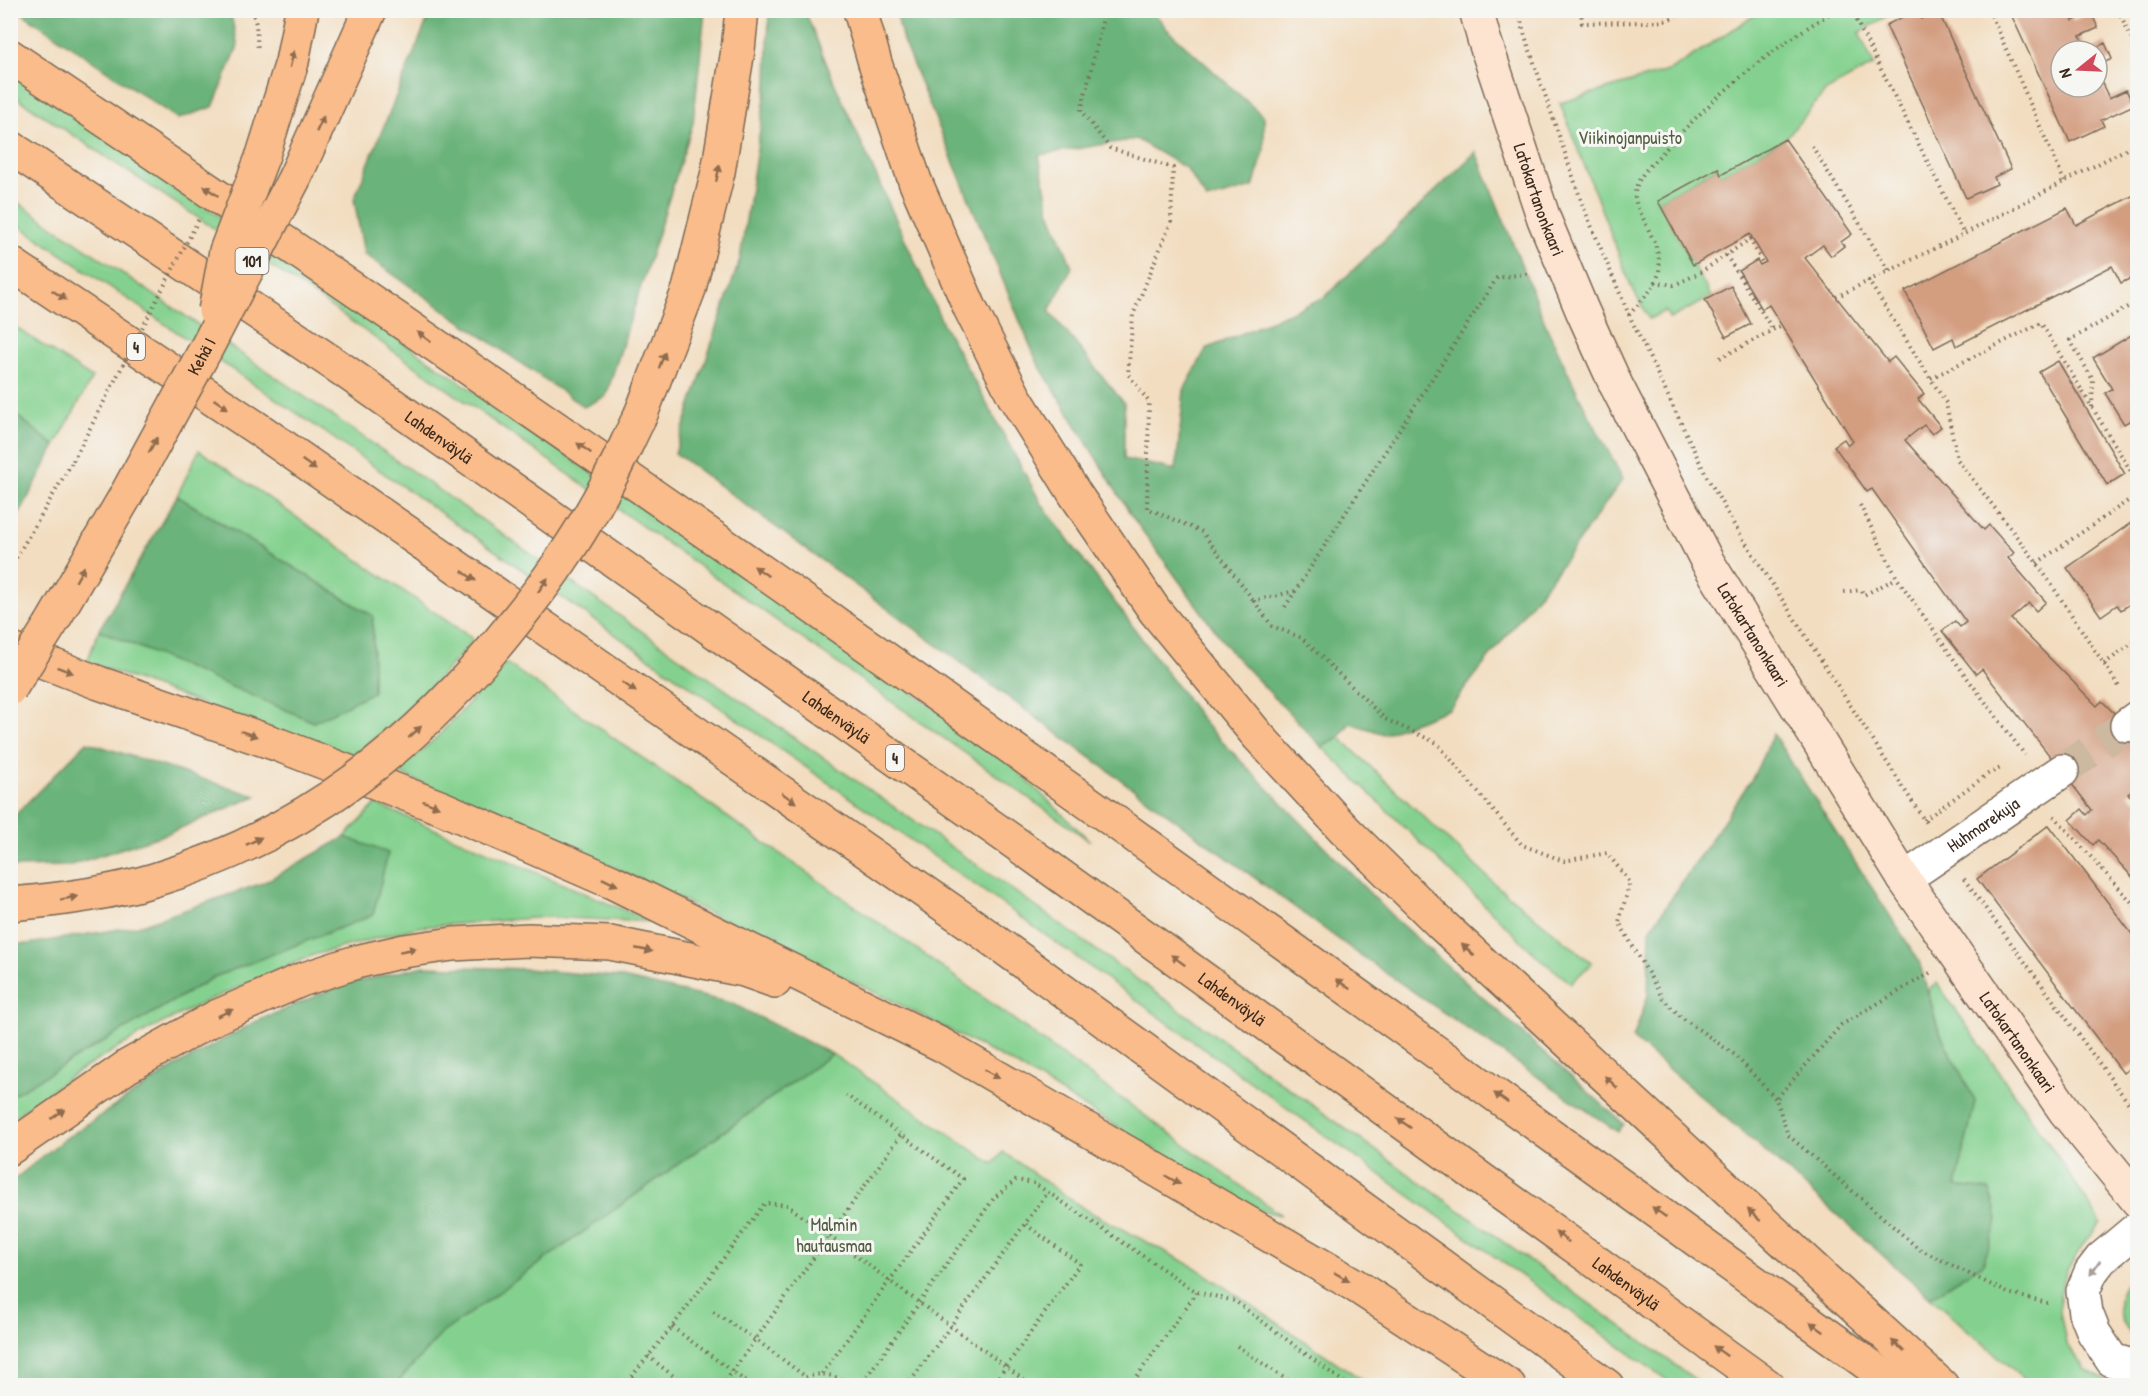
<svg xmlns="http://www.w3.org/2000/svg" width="2148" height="1396" font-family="'Patrick Hand',sans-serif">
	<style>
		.green { fill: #84d18f; stroke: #607e56; stroke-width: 1.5 }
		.forest { fill: #6bb37a; stroke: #536e4c; stroke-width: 1.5 }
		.building { fill: #d39d80 }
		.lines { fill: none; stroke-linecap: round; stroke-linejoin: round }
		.street-tunnel { stroke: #cdb9a0; stroke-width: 33; stroke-dasharray: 33 16; stroke-linecap: butt }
		.street-casing { stroke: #7b6957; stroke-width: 36 }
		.secondary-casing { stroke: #7b6957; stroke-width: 36 }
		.highway-casing { stroke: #7b6957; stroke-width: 36 }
		.path { stroke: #7b6957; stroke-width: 4; stroke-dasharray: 1.5 4.5; stroke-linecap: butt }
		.street { stroke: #fff; stroke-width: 33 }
		.secondary { stroke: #fde4d0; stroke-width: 33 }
		.highway { stroke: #f9bc8a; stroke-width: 33 }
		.highway-bridge-casing { stroke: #7b6957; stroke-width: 36; stroke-linecap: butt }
		.path-bridge { stroke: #7b6957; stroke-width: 4; stroke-dasharray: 1.5 4.5; stroke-linecap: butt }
		.highway-bridge { stroke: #f9bc8a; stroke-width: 33 }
		.oneway { fill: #906c4f }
		.oneway2 { fill: #a79f9a }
		.labels { text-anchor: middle; stroke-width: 6; stroke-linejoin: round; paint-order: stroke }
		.shield { fill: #f6f6f2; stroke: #73675e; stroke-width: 1.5 }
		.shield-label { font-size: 16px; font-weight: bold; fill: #3b2a1e }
		.park-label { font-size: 18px; fill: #515c40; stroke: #f6f6f2 }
		.street-label { font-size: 18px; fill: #3b2a1e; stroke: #f6f6f2 }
	</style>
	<rect width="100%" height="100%" fill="#f6f6f2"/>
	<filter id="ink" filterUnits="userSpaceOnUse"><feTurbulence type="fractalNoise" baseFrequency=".0167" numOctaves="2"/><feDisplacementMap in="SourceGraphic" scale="12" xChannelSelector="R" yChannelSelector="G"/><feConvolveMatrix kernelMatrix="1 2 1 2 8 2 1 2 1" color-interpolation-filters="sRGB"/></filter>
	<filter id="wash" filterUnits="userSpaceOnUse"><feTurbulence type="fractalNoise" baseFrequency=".008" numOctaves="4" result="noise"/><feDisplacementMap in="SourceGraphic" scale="24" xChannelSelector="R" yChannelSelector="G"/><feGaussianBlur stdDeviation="1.35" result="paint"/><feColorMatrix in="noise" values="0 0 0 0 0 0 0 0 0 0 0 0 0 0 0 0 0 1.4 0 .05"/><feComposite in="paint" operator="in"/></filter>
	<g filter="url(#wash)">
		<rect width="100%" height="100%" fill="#f2ddc0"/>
		<path class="green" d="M1761,11H1895L1859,33L1874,65L1826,91L1785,139L1721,175L1717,168L1658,201L1711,297L1670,319L1665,311L1649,319L1631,286L1560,103L1671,70Z
			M10,72L997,751L1090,841L301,286L11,94Z
			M10,197L333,416L997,879L1703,1385H1674L988,894L323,431L11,220Z
			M11,324L92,378L55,446L11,411Z
			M199,450L473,639L467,648L412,707L351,758L87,662L99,630L314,722L373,616L177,496Z
			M506,663L921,952L1281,1215L1250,1208L1014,1064L899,1004L619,870L397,772L437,737Z
			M1339,737L1497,886L1592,963L1571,983L1539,958L1322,747Z
			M376,804L652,922L546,917L419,927L313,955L209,1000L150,1029L74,1074L11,1119L10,1096L214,977L373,915L387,853L345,837Z
			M1937,983L2058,1157L2101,1223L2086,1240L2067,1270L2060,1294V1312L2066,1342L2085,1370L2116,1385H2031L1930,1297L1983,1264L1956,1186L1975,1101L1938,1029L1928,990Z
			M832,1054L993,1164L1003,1152L1086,1210L1196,1268L1370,1385L394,1386L442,1333Z
			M2137,1272V1341C2122,1327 2112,1307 2124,1286C2127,1281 2133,1276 2137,1272Z"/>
		<path class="forest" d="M19,11H230L238,46L213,107L178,119Z
			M431,11H705L693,123L606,396L584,407L364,254L354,199Z
			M769,11H805L834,82L943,324L1041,503L1206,725L1394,918L1624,1124L1618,1132L1364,958L675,453L740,259L767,84Z
			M896,11H1153L1167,29L1264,117V152L1253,187L1207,200L1186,168L1136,139L1039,155L1049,209L1072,267L1049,311L1124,403V459L1176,470L1184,390L1206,349L1325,297L1476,152L1547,328L1581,400L1623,479L1565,560L1449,709L1384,734L1350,723L1339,737L1322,747L1231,652L1133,518L1037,362L903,41Z
			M11,411L55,446L11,530Z
			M177,496L373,616V692L314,722L99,630Z
			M1773,734L1919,961L1938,1029L1975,1101L1956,1186L1990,1190L1998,1220L1983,1264L1930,1297L1759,1146L1633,1039L1648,995L1650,930L1753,777Z
			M87,742L256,796L169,833L68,866L11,867V819Z
			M345,837L388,853L373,915L214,977L11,1096V944H28L138,926L263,883Z
			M424,966L526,969L618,977L731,1003L832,1054L442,1333L395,1385H11V1182L63,1140L176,1066L255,1022L342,985Z"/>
		<g id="blocks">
			<path class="building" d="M1917,10L1921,19L1938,11L2011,169L1994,177L1997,184L1966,198L1886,25Z
				M2009,10H2068L2073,21L2091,12L2098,28L2080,36L2087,51H2061V87H2097V73L2109,98L2126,90L2134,105L2101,120L2104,126L2070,142Z
				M2105,43L2112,59L2097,66V51H2088Z
				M1785,139L1852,234L1841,242L1844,246L1831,256L1823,245L1805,258L1888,362L1894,357L1924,394L1918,399L1941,427L1932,434L1924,425L1905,440L1984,530L1989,525L2014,553L2008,558L2046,602L2036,611L2029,603L2011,619L2097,706L2102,701L2130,729L2125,734L2138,746V785L2128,794L2138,802V883L2098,840L2093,845L2070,820L2082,809L2087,815L2092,810L1982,669L1976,674L1942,631L1955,621L1960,627L1966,622L1872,489L1867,492L1834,446L1844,439L1848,445L1853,441L1769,305L1762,309L1739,271L1757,260L1760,265L1766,262L1750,234L1693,265L1658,201L1718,168L1721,175Z
				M2138,193V275L2121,283L2112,266L1956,346L1953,338L1934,348L1905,291L2067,208L2076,225Z
				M1731,286L1751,324L1726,337L1705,300Z
				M2138,331V416L2124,424L2105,393L2112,389L2093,358Z
				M2058,361L2125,474L2107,485L2039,372Z
				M2138,518V599L2121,610L2117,605L2101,616L2067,568Z
				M2049,825L2138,942V1062L2123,1073L1977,879Z"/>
		</g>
	</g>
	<g filter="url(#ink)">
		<use href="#blocks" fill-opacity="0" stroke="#7b6957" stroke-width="1.5"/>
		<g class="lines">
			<path class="street-tunnel" d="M2062,771L2127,725"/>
			<defs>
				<g id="street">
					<path d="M2127,725L2138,717"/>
					<path id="s1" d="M1904,879L2062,771"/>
					<path d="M2138,1228L2101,1259L2091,1272L2083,1291L2086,1313L2094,1333L2112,1360L2138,1368"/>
				</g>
				<g id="secondary">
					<path id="s2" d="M1476,10L1484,39L1544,219L1582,310L1616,385L1707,561L1904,879L2065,1111L2138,1201"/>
				</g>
				<g id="highway">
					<path d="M860,10L875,63L915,181L970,308L1014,396L1075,494L1155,611L1258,736L1345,830L1442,925L1829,1283L1942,1386"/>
					<path d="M10,56C280,238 548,421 814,608C1177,864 1538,1125 1898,1386"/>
					<path id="s3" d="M10,147L346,372L1018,845L1768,1386"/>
					<path d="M263,155L292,62L302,10"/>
					<path d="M295,177L370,10"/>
					<path d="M10,263L261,431L971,924L1607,1386"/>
					<path d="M641,414L689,289L718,172L738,50L742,10"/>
					<path d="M51,624L125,497"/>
					<path d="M10,649L99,683L279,745L442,808L612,882L942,1045L1353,1284L1509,1386"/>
					<path d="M10,1148L128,1066L216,1017L301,980L356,962L404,951L453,944L528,940L610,943L744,970L775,981"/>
				</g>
			</defs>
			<use href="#street" class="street-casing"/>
			<use href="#secondary" class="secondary-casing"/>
			<use href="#highway" class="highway-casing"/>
			<path class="path" d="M252,10L256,24L258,51
				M1105,10L1081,111L1110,148L1173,168L1171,222L1133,315L1128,374L1149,402L1147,508L1202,532L1254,601
				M1518,10L1525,36L1583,206L1629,315L1706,475L1733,523L1926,823
				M1581,10L1582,23L1656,22C1665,21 1675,19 1681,10
				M1851,10L1964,234
				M1989,10L2064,181
				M2118,10L2138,51
				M2120,13L2126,10
				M1812,146L1888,270
				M1726,255L1773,330
				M1868,280L1946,403L1957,459L2037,563L2120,688
				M1655,282L1674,285L1698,274L1750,239L1763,264
				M1836,297L1964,234L2138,143
				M1629,315C1637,305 1649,294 1655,283C1667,261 1652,238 1643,218C1639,210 1634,202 1635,193C1637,176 1652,164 1663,152C1713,97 1771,48 1836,10
				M1720,358L1782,325
				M1931,378L2041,323L2138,483
				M2092,407L2093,380L2070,340L2138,301
				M1860,505L1897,578L1962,671L2025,755
				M2037,563L2138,494
				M10,568L73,461
				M1295,591L1254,601L1272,626L1302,638L1385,719L1437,743L1522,845L1564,861L1607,853L1630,882L1619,922L1663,999L1681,1017L1735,1055L1776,1099
				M1844,592L1861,590L1864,595L1897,578
				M1285,607L1497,278L1531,273
				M2104,664L2138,639
				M2054,816L2138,909
				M1924,820L1988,774L2003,767
				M1964,879L2138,1116
				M1930,973L1841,1025L1776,1099L1788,1135L1919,1249L2008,1293L2051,1304
				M713,1312L755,1339L806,1377
				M672,1327L752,1386
				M1237,1346L1296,1386
				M648,1356L686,1386
				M822,1374L963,1179L846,1095
				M624,1386L672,1327L765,1203L787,1205L1032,1386
				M722,1386L901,1135
				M790,1386C813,1370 830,1371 853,1386
				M860,1386L994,1198L1016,1180L1034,1183L1197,1292L1235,1301L1349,1386
				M907,1386L1048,1192
				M992,1386L1080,1264L1025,1224
				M1130,1386L1197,1292"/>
			<use href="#street" class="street"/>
			<use href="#secondary" class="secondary"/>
			<use href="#highway" class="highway"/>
			<defs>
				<g id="highway-bridge">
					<path d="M215,311L226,251L263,155"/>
					<path id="s4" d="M125,497L208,345L295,177"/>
					<path d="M10,689L51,624"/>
					<path d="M10,904C59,900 107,894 154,880C304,835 418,745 514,623C544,586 573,546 596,504C613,475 626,444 641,414"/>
				</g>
			</defs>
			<use href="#highway-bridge" class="highway-bridge-casing"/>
			<path class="path-bridge" d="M73,461L200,217"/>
			<use href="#highway-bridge" class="highway-bridge"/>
		</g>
		<defs><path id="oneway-solid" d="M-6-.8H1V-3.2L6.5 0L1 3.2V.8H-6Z" transform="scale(1.5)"/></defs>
		<g class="oneway">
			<use href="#oneway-solid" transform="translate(292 59) rotate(-76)"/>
			<use href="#oneway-solid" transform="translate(320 124) rotate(-65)"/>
			<use href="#oneway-solid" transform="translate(718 173) rotate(-78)"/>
			<use href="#oneway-solid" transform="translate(211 191) rotate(-146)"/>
			<use href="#oneway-solid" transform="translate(59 295) rotate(34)"/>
			<use href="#oneway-solid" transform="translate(424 337) rotate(-145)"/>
			<use href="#oneway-solid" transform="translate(662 360) rotate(-69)"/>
			<use href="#oneway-solid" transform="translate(221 404) rotate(34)"/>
			<use href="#oneway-solid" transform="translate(153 445) rotate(-61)"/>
			<use href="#oneway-solid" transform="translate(584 448) rotate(-145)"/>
			<use href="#oneway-solid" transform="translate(309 465) rotate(35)"/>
			<use href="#oneway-solid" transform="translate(761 571) rotate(-145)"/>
			<use href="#oneway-solid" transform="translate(80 574) rotate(-60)"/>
			<use href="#oneway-solid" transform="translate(469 576) rotate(35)"/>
			<use href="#oneway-solid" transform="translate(543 585) rotate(-55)"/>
			<use href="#oneway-solid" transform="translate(65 670) rotate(21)"/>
			<use href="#oneway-solid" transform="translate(629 687) rotate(35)"/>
			<use href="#oneway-solid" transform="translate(415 732) rotate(-42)"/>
			<use href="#oneway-solid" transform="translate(249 734) rotate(19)"/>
			<use href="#oneway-solid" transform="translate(789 798) rotate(35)"/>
			<use href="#oneway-solid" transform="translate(431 804) rotate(21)"/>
			<use href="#oneway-solid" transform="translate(254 841) rotate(-26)"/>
			<use href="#oneway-solid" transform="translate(610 882) rotate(25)"/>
			<use href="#oneway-solid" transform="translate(69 898) rotate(-10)"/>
			<use href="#oneway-solid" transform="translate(408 950) rotate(-10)"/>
			<use href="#oneway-solid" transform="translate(644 950) rotate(11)"/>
			<use href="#oneway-solid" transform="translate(1468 950) rotate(-137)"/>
			<use href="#oneway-solid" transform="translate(1178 960) rotate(-144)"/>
			<use href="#oneway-solid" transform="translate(1343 984) rotate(-144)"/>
			<use href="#oneway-solid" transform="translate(225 1013) rotate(-24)"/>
			<use href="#oneway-solid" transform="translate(992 1074) rotate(31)"/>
			<use href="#oneway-solid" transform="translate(1611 1082) rotate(-137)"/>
			<use href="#oneway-solid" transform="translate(1501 1098) rotate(-144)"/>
			<use href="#oneway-solid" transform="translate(58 1114) rotate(-35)"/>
			<use href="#oneway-solid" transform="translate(1404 1123) rotate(-144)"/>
			<use href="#oneway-solid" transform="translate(1173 1180) rotate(30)"/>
			<use href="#oneway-solid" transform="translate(1659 1212) rotate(-144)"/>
			<use href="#oneway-solid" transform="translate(1754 1215) rotate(-137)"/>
			<use href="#oneway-solid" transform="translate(1562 1237) rotate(-144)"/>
			<use href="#oneway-solid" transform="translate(1342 1277) rotate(30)"/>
			<use href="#oneway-solid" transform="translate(1817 1327) rotate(-144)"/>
			<use href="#oneway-solid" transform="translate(1898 1346) rotate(-138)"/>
			<use href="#oneway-solid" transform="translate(1720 1351) rotate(-144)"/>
		</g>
		<use class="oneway2" href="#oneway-solid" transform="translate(2095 1268) rotate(125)"/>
	</g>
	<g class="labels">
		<g class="shield">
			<rect x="235.5" y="248" width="33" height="26" rx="4.5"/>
			<rect x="127" y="334" width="18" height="26" rx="4.5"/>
			<rect x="886" y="745" width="18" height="26" rx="4.5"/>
		</g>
		<g class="shield-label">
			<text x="252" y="267">101</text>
			<text x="136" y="353">4</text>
			<text x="895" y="764">4</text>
		</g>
		<g class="park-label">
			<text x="1630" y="144">Viikinojanpuisto</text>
			<text x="834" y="1231">Malmin<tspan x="834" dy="21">hautausmaa</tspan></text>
		</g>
		<g class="street-label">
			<text dy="6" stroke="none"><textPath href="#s2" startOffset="200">Latokartanonkaari</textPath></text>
			<text dy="6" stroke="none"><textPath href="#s4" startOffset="160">Kehä I</textPath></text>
			<text dy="6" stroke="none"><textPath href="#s3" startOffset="518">Lahdenväylä</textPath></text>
			<text dy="6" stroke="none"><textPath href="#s2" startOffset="686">Latokartanonkaari</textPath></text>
			<text dy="6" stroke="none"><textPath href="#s3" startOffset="1004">Lahdenväylä</textPath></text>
			<text dy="6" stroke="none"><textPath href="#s1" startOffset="96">Huhmarekuja</textPath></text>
			<text dy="6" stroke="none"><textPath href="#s3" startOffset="1490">Lahdenväylä</textPath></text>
			<text dy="6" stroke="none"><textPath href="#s2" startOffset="1172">Latokartanonkaari</textPath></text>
			<text dy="6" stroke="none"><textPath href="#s3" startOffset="1976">Lahdenväylä</textPath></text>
		</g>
	</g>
	<rect width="2148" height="1396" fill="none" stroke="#f6f6f2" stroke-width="36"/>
	<g transform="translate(2079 69) rotate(252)"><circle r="28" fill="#f6f6f2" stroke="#aba49d" stroke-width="1.5"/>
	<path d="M0-4.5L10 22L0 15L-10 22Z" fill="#d1495b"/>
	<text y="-9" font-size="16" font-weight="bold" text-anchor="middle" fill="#3b2a1e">N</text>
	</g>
</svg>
